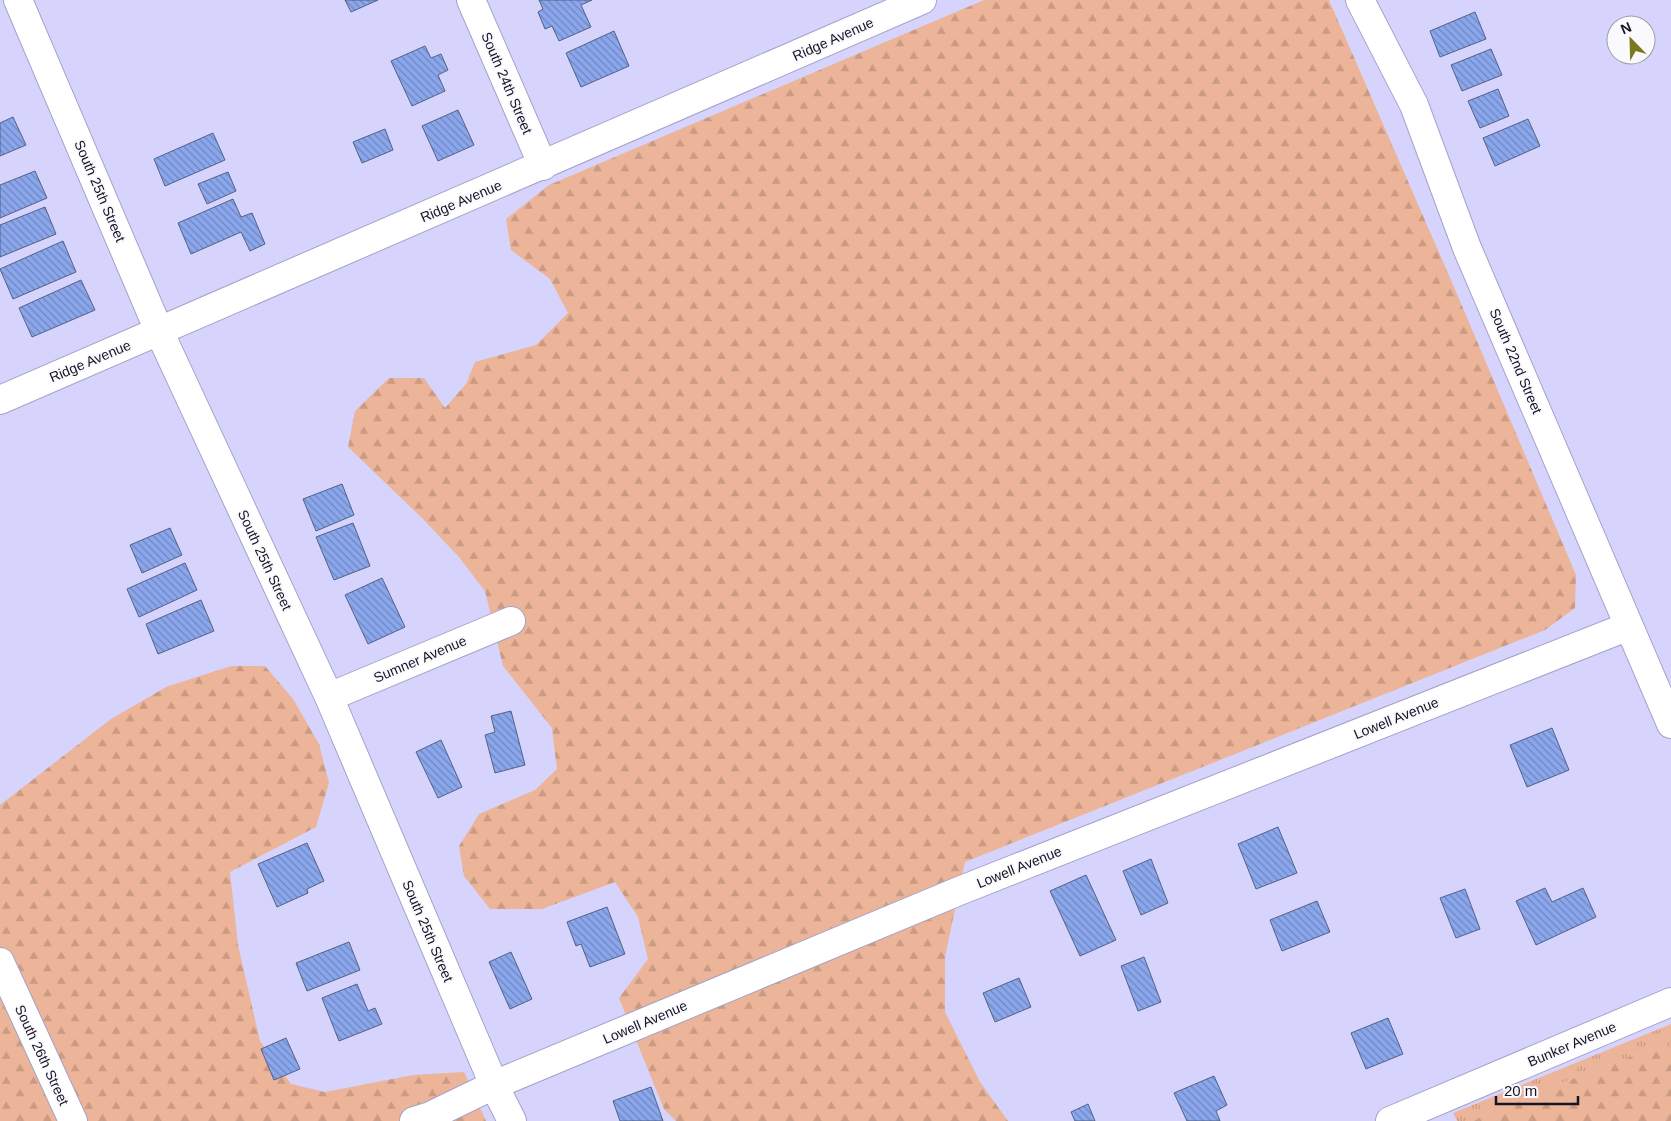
<svg xmlns="http://www.w3.org/2000/svg" width="1671" height="1121" font-family="Helvetica,sans-serif">
	<defs>
		<pattern id="grass-tufts" width="24" height="20" patternUnits="userSpaceOnUse" patternTransform="scale(1.25)"><rect width="24" height="20" fill="#ecb498"/><path d="M3 7l-1-3M5 7V3M7 7l1-3M15 17l-1-3M17 17v-4M19 17l1-3" fill="none" stroke="#ca9a83"/></pattern>
		<pattern id="forest-firs" width="22" height="20" patternUnits="userSpaceOnUse" patternTransform="scale(1.25)"><rect width="22" height="20" fill="#ecb498"/><path d="M5 1l3.5 6h-7zM16 11l3.5 6h-7z" fill="#ca9a83"/></pattern>
		<pattern id="building-back-hatch" width="6" height="6" patternUnits="userSpaceOnUse" patternTransform="scale(1.25)"><rect width="6" height="6" fill="#8aa6ec"/><path d="M-1 5l2 2M0 0l6 6M5-1l2 2" fill="none" stroke="#7086bf"/></pattern>
	</defs>
	<rect width="100%" height="100%" fill="#d6d4fd"/>
	<path fill="url(#grass-tufts)" d="M1671,1024V1051L1640,1053L1491,1110L1474,1121H1457L1453,1113Z"/>
	<path fill="url(#forest-firs)" d="M984,0H1329L1454,287L1576,575L1575,608L1545,630L965,862L945,957V1012L980,1082L1008,1121H676L664,1109L619,998L648,959L638,917L615,882L542,909H490L464,876L459,846L479,814L535,790L557,769L552,728L503,666L485,591L459,557L421,517L348,447L355,411L389,378H424L445,408L466,384L475,362L536,345L568,313L550,279L511,250L506,219L549,185Z
		M231,666H265L293,699L319,744L329,783L316,827L230,872L238,945L260,1041L291,1084L325,1092L413,1075L464,1072L486,1121H0V805L111,719L166,687Z
		M1671,1051V1121H1474L1491,1110L1640,1053Z"/>
	<path fill="url(#building-back-hatch)" stroke="#536182" d="M345,0H378L351,12Z
		M539,0H592L581,5L591,27L559,41L552,26L545,29L538,12L543,9Z
		M1475,12L1486,39L1440,57L1430,31Z
		M614,31L629,66L581,87L566,53Z
		M425,46L431,58L441,54L448,70L438,75L445,91L412,106L391,61Z
		M1491,49L1502,75L1462,91L1451,65Z
		M1498,89L1509,116L1480,128L1468,101Z
		M458,110L474,145L438,161L422,126Z
		M13,117L26,145L0,156V123Z
		M1528,119L1540,146L1495,166L1483,138Z
		M385,129L393,150L362,163L353,142Z
		M213,133L225,160L165,186L154,159Z
		M35,171L47,198L0,218V185Z
		M228,172L236,191L207,204L198,184Z
		M233,199L241,217L252,213L265,244L250,251L241,232L191,254L178,223Z
		M45,207L56,234L0,257V225Z
		M63,241L76,272L13,299L0,269Z
		M81,280L95,310L32,337L19,308Z
		M342,484L354,515L316,531L303,499Z
		M353,523L370,566L334,580L316,537Z
		M170,528L182,555L142,573L130,545Z
		M185,563L197,590L139,617L127,589Z
		M382,578L405,627L368,644L345,595Z
		M201,600L214,631L158,654L146,624Z
		M511,711L525,765L495,773L485,735L495,732L491,716Z
		M1552,728L1569,770L1527,787L1510,745Z
		M441,740L462,787L438,798L416,752Z
		M1278,827L1297,873L1256,889L1238,844Z
		M307,843L324,881L307,889L308,893L277,907L258,864Z
		M1151,859L1168,903L1141,915L1123,871Z
		M1086,875L1116,940L1080,956L1050,891Z
		M1545,888L1552,902L1583,888L1596,917L1536,945L1516,901Z
		M1465,889L1480,929L1456,938L1440,898Z
		M1317,901L1330,932L1282,951L1270,920Z
		M607,907L625,954L590,967L581,944L576,946L567,922Z
		M349,942L360,970L307,991L296,963Z
		M511,952L532,999L510,1009L489,962Z
		M1144,957L1161,1002L1138,1011L1121,966Z
		M1019,978L1031,1007L995,1022L983,993Z
		M357,984L368,1011L375,1008L382,1024L339,1041L322,998Z
		M1388,1018L1403,1054L1366,1069L1351,1033Z
		M286,1038L300,1069L274,1080L261,1049Z
		M1214,1076L1227,1105L1216,1111L1220,1121H1187L1174,1093Z
		M651,1087L663,1121H620L613,1101Z
		M1088,1104L1095,1121H1075L1071,1112Z"/>
	<g fill="none" stroke-linecap="round" stroke-linejoin="round">
		<defs>
			<path id="minor" d="M18,0L159,331L329,697L494,1085L512,1121
				M471,0L543,166
				M1360,0L1414,105L1467,248L1671,724
				M0,400L922,0
				M329,697L511,621
				M0,962L73,1121
				M414,1121L430,1116L494,1085L959,891L1629,626
				M1390,1121L1671,1002"/>
		</defs>
		<use href="#minor" stroke="#a4a2c9" stroke-width="30"/>
		<use href="#minor" stroke="#fff" stroke-width="28"/>
	</g>
	<g text-anchor="middle" dominant-baseline="central" stroke-width="4" stroke-linejoin="round" paint-order="stroke">
		<g font-size="14" fill="#161523" stroke="#faf9fe">
			<text transform="translate(833 39) rotate(-24)">Ridge Avenue</text>
			<text transform="translate(507 83) rotate(67)">South 24th Street</text>
			<text transform="translate(100 191) rotate(67)">South 25th Street</text>
			<text transform="translate(461 201) rotate(-23)">Ridge Avenue</text>
			<text transform="translate(90 361) rotate(-23)">Ridge Avenue</text>
			<text transform="translate(1516 361) rotate(67)">South 22nd Street</text>
			<text transform="translate(265 560) rotate(65)">South 25th Street</text>
			<text transform="translate(420 659) rotate(-23)">Sumner Avenue</text>
			<text transform="translate(1396 718) rotate(-22)">Lowell Avenue</text>
			<text transform="translate(1019 867) rotate(-22)">Lowell Avenue</text>
			<text transform="translate(428 931) rotate(67)">South 25th Street</text>
			<text transform="translate(645 1022) rotate(-23)">Lowell Avenue</text>
			<text transform="translate(1572 1044) rotate(-23)">Bunker Avenue</text>
			<text transform="translate(42 1055) rotate(65)">South 26th Street</text>
		</g>
	</g>
	<g transform="translate(1631 40) rotate(337)"><circle r="24" fill="#faf9fe" stroke="#9f9ea6"/>
	<path d="M0-4L9 19L0 12L-9 19Z" fill="#7a771c"/>
	<text y="-8" font-size="14" font-weight="bold" text-anchor="middle" fill="#161523">N</text>
	</g>
	<path d="M1496 1096v8h82v-8" fill="none" stroke="#161523" stroke-width="2.5"/>
	<text x="1504" y="1096" font-size="15" fill="#161523" stroke="#faf9fe" stroke-width="4" paint-order="stroke">20 m</text>
</svg>
